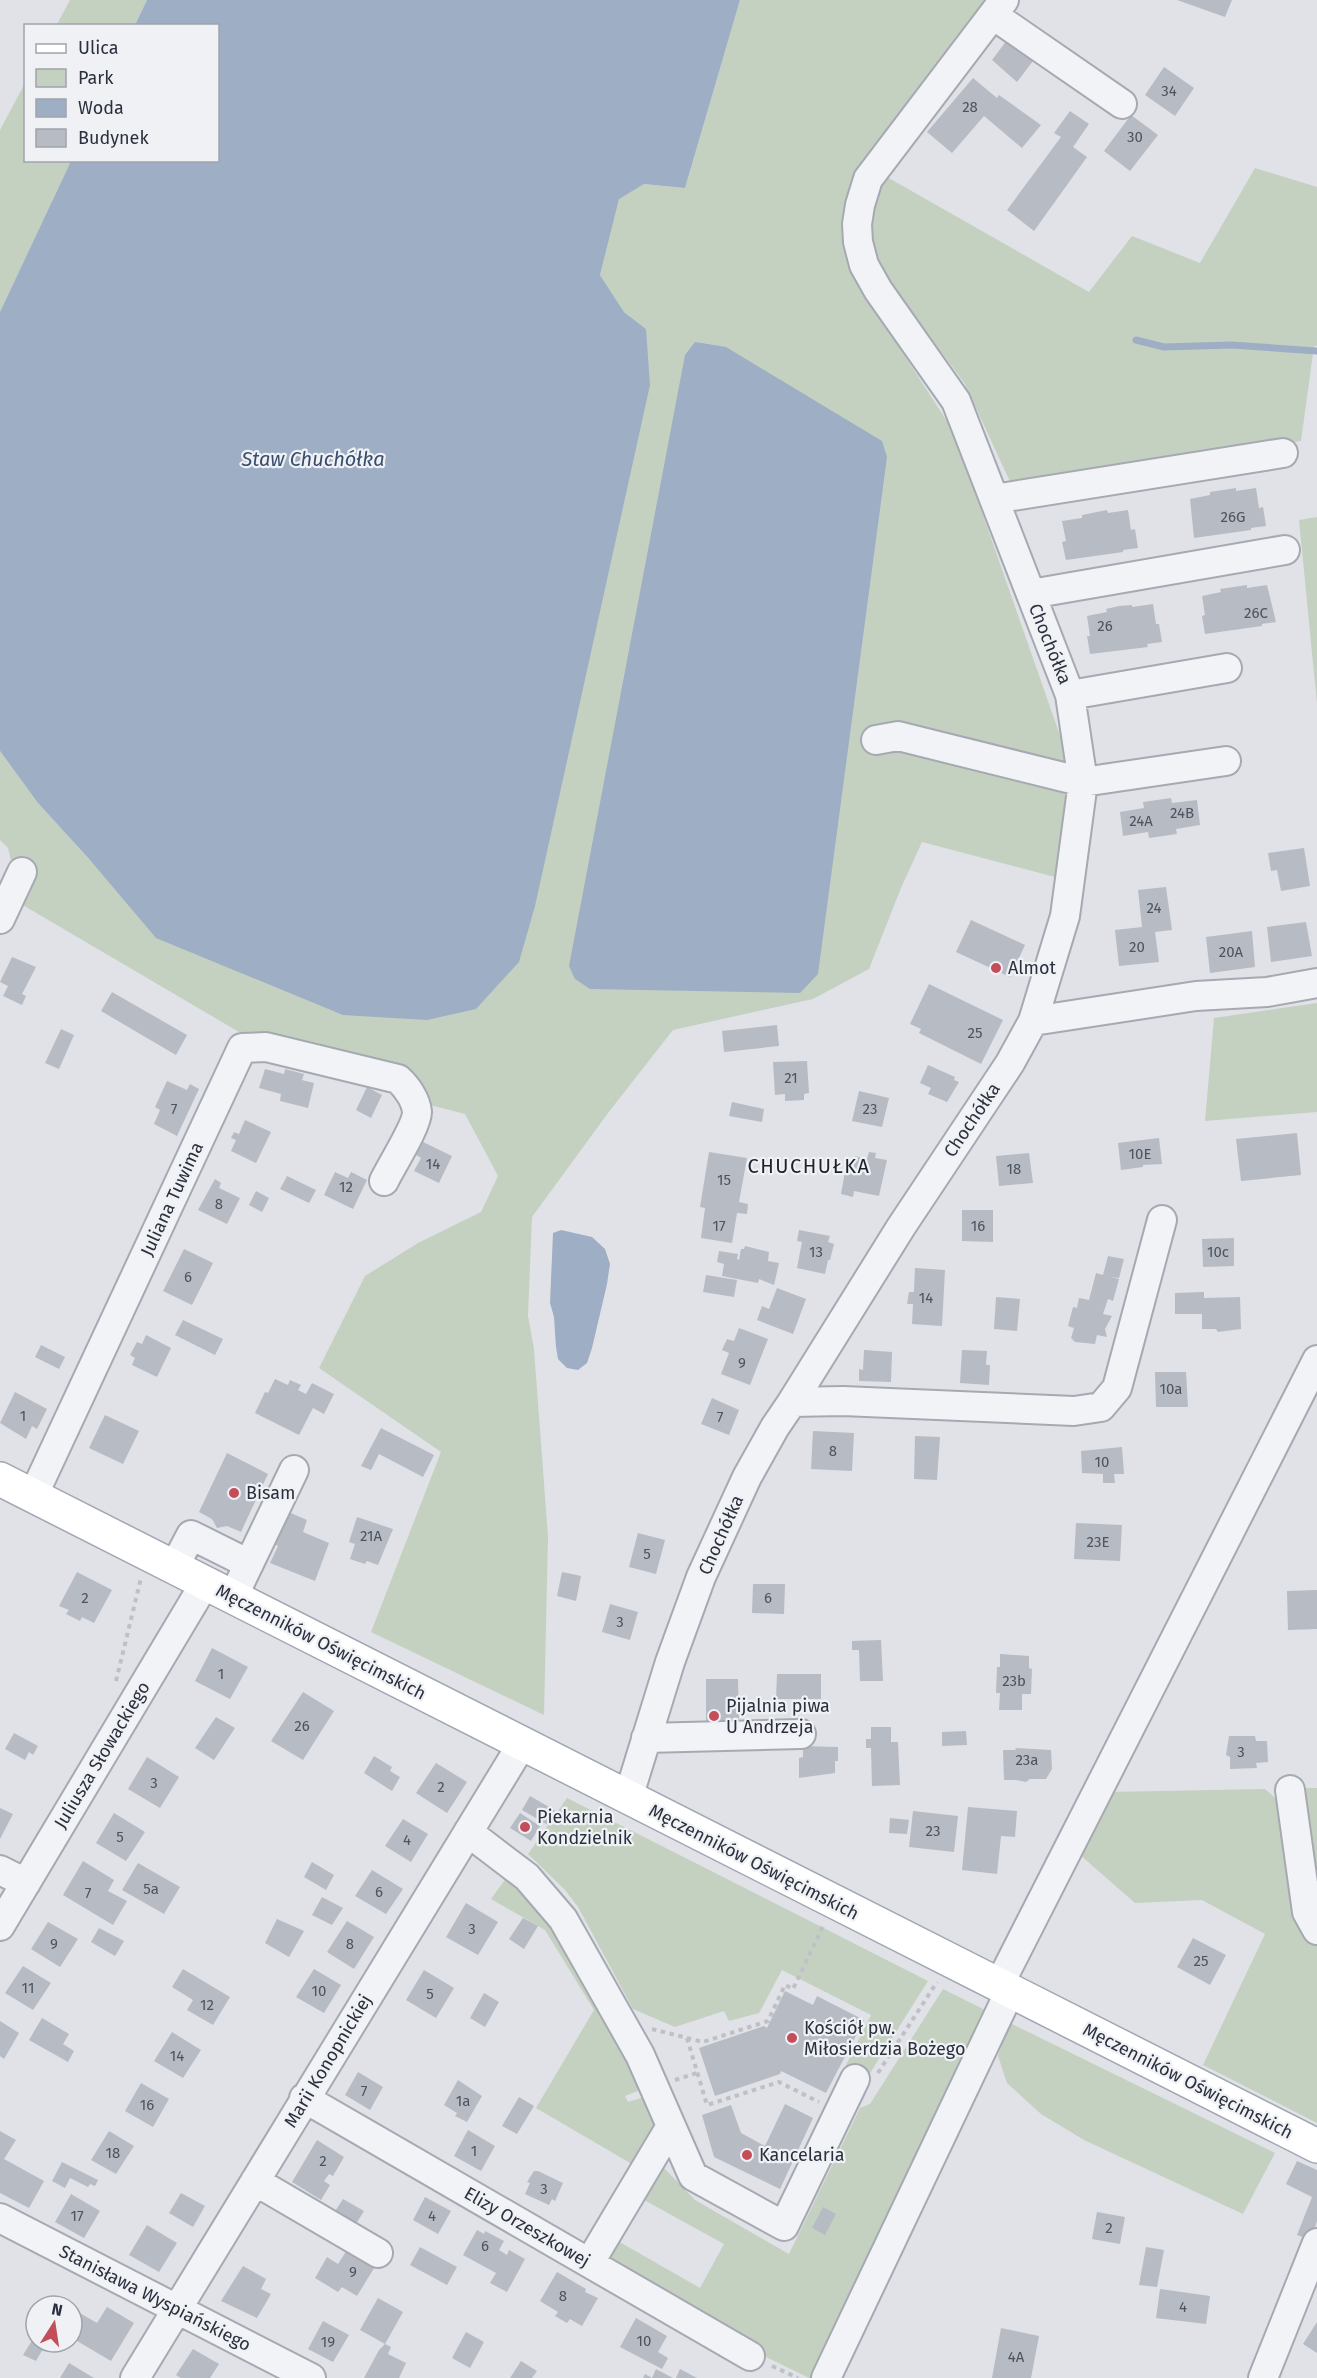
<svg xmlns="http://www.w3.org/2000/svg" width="1317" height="2378" font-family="'Fira Sans',sans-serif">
	<rect width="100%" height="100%" fill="#e0e2e7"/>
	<path fill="#c4d1c1" d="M70,0H147L135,25L56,26Z
		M740,0H987L861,169L846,198L842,231L855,279L954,432L1071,767L1055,877L922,842L901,888L869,969L813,999L673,1030L608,1113L532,1217L528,1316L534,1349L548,1537L544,1715L371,1632L441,1452L319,1368L365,1276L418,1243L481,1212L498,1176L465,1114L430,1105L418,1078L386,1064L239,1032L21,904L8,848L0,840V751L38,803L90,860L646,329L624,312L600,275L619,198L644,184L685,188Z
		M25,83L26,160L71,161L0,312V130Z
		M1255,168L1317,187V346H1314L1301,441L1012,486L965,384L878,266L872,232L874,200L887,177L1089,292L1132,236L1200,263Z
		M1317,517V704L1299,520Z
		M1317,1003V1112L1205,1121L1214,1018Z
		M1302,1788H1317V1869Z
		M1265,1789L1289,1810L1317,1941V2123L1203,2065L1265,1934L1202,1900L1135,1903L1079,1854L1108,1792Z
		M567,1798L928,1981L867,2078L845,2067L871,2015L782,1970L759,2013L729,2021L724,2011L675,2027L633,2009L578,1907L565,1890L528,1854Z
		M509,1874L532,1894L645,2088L625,2096L628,2102L648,2096L663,2124L637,2167L536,2108L594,2010L545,1930L491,1899Z
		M943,1989L991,2013L823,2378H809L768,2358L597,2260L611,2237L700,2288L724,2244L644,2200L663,2167L695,2200L789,2254L860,2108L870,2104Z
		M1008,2022L1275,2153L1243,2214L1084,2140L1041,2114L1007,2083L998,2056Z"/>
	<path fill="#9daec5" d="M147,0H740L685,188L644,184L619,199L600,275L624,312L646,329L650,385L535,906L519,962L476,1009L427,1020L343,1015L156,938L90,860L38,803L0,751V312L71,161L218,160V26L135,25Z
		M695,342L726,347L882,441L887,457L818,974L800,993L590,989L575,979L569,966L685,355Z
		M561,1230L592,1237L605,1249L610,1264L607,1284L592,1348L587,1363L578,1370L567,1368L558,1359L556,1347L554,1317L550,1303L553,1233Z"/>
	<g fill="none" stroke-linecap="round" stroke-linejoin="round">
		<path stroke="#9daec5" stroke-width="7" d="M1136,340L1164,347L1232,345L1317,351"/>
	</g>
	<path fill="#b7bbc4" d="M1177,0H1232L1225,17Z
		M1007,40L1036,57L1017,82L992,60Z
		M1164,67L1194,88L1175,116L1145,95Z
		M973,78L997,98L999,95L1041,125L1022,148L984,116L952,153L927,132Z
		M1070,111L1089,124L1073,147L1087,157L1034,231L1007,210L1061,137L1054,133Z
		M1131,115L1158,135L1130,171L1104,151Z
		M1236,488V491L1256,488L1259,508L1263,507L1266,526L1251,528V530L1194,538L1190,499L1210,495V492Z
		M1107,510L1108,513L1128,510L1131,530L1135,529L1138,548L1123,550V552L1066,560L1062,542L1066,541L1062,521L1082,518V515Z
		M1247,585V588L1267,585L1276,622L1262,624V626L1205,634L1202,616L1205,615L1202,596L1221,592L1220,589Z
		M1153,604L1156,624H1159L1162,642L1147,644L1148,647L1090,654L1087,636H1090L1087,616L1107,612L1106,609L1119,606L1132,605V607Z
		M1171,798L1172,803L1197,800L1200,825L1176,829L1177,834L1149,838L1148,832L1123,836L1120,812L1144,808L1143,802Z
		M1304,848L1310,886L1281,891L1277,870L1271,871L1268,853Z
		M1166,887L1172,930L1155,932L1159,962L1119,966L1115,930L1142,927L1138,890Z
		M971,920L1025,945L1010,977L956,952Z
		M1306,922L1312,956L1271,962L1267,927Z
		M1252,931L1255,967L1210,973L1206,937Z
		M12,957L36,967L22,994L26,996L22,1005L3,996L8,986L0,982Z
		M929,984L1003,1020L981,1064L919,1033L921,1029L910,1024Z
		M112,992L187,1035L176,1055L101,1011Z
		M777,1025L779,1046L724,1052L722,1031Z
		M61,1029L74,1035L59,1069L45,1063Z
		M807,1061L809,1093L804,1094V1100L785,1101V1094L775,1095L773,1062Z
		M928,1065L955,1077L954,1080L959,1082L947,1102L928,1094L931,1088L920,1083Z
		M265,1069L284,1074L285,1069L304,1074L302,1080L314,1083L308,1108L280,1101L281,1094L259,1088Z
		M167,1081L187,1090L190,1084L199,1089L177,1136L154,1124L160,1110L155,1107Z
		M367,1087L382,1095L371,1118L356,1110Z
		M859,1091L889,1098L882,1127L852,1121Z
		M732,1102L764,1109L762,1122L729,1116Z
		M245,1120L271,1132L256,1163L231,1151L236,1140L231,1138L234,1132L239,1134Z
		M1297,1133L1301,1175L1241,1181L1236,1139Z
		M1159,1138L1162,1164L1143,1165V1167L1121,1170L1118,1143Z
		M423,1142L452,1156L439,1183L414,1171L421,1158L416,1155Z
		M709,1152L747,1158L739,1202L748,1204L747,1214L737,1213L732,1243L701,1238L705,1208L700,1207Z
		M869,1152L876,1153L875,1158L887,1160L879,1196L854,1191L853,1197L841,1194L845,1172L852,1174L855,1156L867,1159Z
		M1029,1153L1033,1183L999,1186L996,1156Z
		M335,1172L348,1178L351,1172L367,1180L353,1209L324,1195Z
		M287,1176L316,1190L309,1203L280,1189Z
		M215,1179L221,1183L219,1188L240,1198L227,1224L198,1210Z
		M256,1191L269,1198L262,1212L249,1205Z
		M962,1210H993V1242L962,1241Z
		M799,1230L830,1236L828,1242L834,1244L830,1260H828L825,1274L797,1268L802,1242L797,1241Z
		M1234,1238V1266L1203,1267L1202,1239Z
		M745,1246L769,1252L768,1261L779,1263L774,1285L759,1279L758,1283L722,1276L724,1264L717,1262L719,1251L738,1254L737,1259L739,1260L741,1249H744Z
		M184,1249L213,1263L192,1305L163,1291Z
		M1108,1256L1124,1259L1119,1278L1109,1277L1119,1279L1113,1301L1108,1299L1103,1314L1112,1316L1105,1329L1107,1337L1097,1335L1095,1344L1075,1342L1071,1338L1074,1328L1068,1326L1073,1307L1077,1308L1079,1298L1089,1300L1096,1273L1103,1275Z
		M915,1268L945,1270L942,1326L912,1324L913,1304H907L909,1292H914Z
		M706,1275L737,1280L734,1297L703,1292Z
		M777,1288L806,1299L793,1334L757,1320L762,1306L769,1309Z
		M1204,1292V1298L1240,1297L1241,1329L1218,1332L1216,1329H1202V1314H1175V1293Z
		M996,1297L1020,1299L1017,1331L994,1329Z
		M183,1320L223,1339L215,1355L175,1335Z
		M739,1328L768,1339L750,1385L721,1374L729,1353L722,1350L727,1339L734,1341Z
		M146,1335L171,1348L157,1377L132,1365L135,1358L130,1355L137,1342L142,1344Z
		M41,1345L65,1357L59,1369L35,1357Z
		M864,1350L892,1352L891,1382L859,1381V1369L863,1370Z
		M962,1350L987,1351L986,1365H990L989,1385L960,1383Z
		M1155,1372H1186L1188,1407H1156Z
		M275,1379L288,1385L290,1380L301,1385L298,1390L306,1394L312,1383L334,1394L324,1414L313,1408L299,1435L255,1413L265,1392L268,1393Z
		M15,1392L47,1409L37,1429L32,1426L26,1439L0,1423Z
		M712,1398L739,1410L729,1435L701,1424Z
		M105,1415L139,1431L123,1464L89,1448Z
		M381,1428L434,1455L423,1477L379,1454L371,1470L361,1466Z
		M813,1431L854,1433L852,1471L811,1469Z
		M915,1436L940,1437L937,1480L914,1479Z
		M1122,1447L1124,1474H1114L1115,1483H1103V1474L1082,1473L1081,1451Z
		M227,1453L268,1474L241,1532L227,1526L217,1528L212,1519L199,1512Z
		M286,1511L307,1520L303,1532L329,1543L315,1581L270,1563L278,1546L271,1542Z
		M357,1517L393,1529L378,1565L367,1561L365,1564L350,1559L355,1544L349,1542Z
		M1076,1523L1122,1525L1120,1561L1074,1559Z
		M638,1533L665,1540L656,1574L629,1567Z
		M77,1572L112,1590L94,1623L82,1617L80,1621L66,1614L69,1610L59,1606Z
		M562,1572L581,1576L576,1601L557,1596Z
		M753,1584H785L784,1614L752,1613Z
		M1317,1590V1629L1288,1630L1287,1591Z
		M610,1604L638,1612L630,1640L602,1632Z
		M881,1640L883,1681H860L859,1650H852V1641Z
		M212,1648L248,1667L230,1699L195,1681Z
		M1000,1654L1029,1656V1668L1032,1669L1031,1694H1022V1710H999L1000,1693H996L997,1667H1000Z
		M777,1674H821V1699H776Z
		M706,1679H738L739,1720L706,1721Z
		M303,1692L334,1711L303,1760L271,1741Z
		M216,1717L235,1728L214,1760L195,1748Z
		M871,1727H891V1742H898L900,1785L872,1786L871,1748H866V1739H871Z
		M966,1731L967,1745L942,1746V1732Z
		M14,1733L38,1746L33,1755L29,1752L25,1760L5,1749Z
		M1229,1736H1255L1256,1741H1267L1268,1762L1256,1763L1257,1768L1230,1769V1757L1226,1755Z
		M803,1746L838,1747V1761H835V1773L799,1778V1758L803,1757Z
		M1015,1748L1051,1750L1052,1769L1046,1779H1030L1026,1782L1016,1780H1004L1003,1750H1016Z
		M374,1756L392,1767L390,1771L400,1777L392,1791L364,1773Z
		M147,1757L179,1777L160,1808L128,1789Z
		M436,1763L467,1782L447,1813L416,1793Z
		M530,1796L556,1811L548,1825L522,1810Z
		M968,1807L1017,1811L1015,1837L1001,1836L997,1874L962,1870Z
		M0,1808L13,1814L0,1839Z
		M913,1811L958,1816L954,1852L909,1847Z
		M114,1813L145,1832L126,1861L96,1843Z
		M520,1813L540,1826L531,1841L510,1828Z
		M890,1818L909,1820L907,1834L889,1833Z
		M403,1819L428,1834L411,1862L385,1846Z
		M83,1861L114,1880L108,1891L127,1901L113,1925L63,1895Z
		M312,1862L334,1875L326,1890L304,1877Z
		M138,1863L180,1887L164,1914L122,1890Z
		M372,1870L403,1889L386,1914L355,1896Z
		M322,1897L343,1908L332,1925L312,1915Z
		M466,1903L498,1922L478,1955L446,1937Z
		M523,1918L538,1926L524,1949L509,1939Z
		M277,1919L304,1931L289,1957L265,1943Z
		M347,1921L374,1937L354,1969L327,1952Z
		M48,1922L78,1939L60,1967L31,1949Z
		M99,1928L124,1941L115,1956L91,1942Z
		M1193,1938L1226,1955L1210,1985L1177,1967Z
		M23,1966L51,1983L33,2010L5,1993Z
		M183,1969L230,1997L213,2025L187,2010L193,2000L172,1987Z
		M314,1969L341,1985L324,2013L296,1997Z
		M424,1970L454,1988L436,2018L406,2000Z
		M785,1991L813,2005L817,1996L864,2020L826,2093L781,2071L780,2074L715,2096L699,2048L764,2026L767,2028Z
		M484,1993L499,2002L485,2027L470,2018Z
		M42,2018L69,2034L63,2044L74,2051L68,2062L29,2040Z
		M0,2021L19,2033L4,2059L0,2056Z
		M172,2032L201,2050L183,2078L154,2061Z
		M358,2072L383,2087L370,2110L345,2095Z
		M458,2080L482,2096L467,2122L455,2116L457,2113L444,2105Z
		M141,2083L169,2099L153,2127L125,2111Z
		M519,2097L534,2106L517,2134L502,2126Z
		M785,2104L813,2118L780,2189L714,2157L702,2115L731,2105L741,2133L765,2146Z
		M468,2130L495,2146L481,2171L454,2156Z
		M0,2131L16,2140L4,2159L44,2181L29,2208L0,2193Z
		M109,2131L134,2146L116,2174L91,2160Z
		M317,2140L344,2157L333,2176L329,2174L324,2181L330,2185L321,2200L292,2182Z
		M1297,2161L1317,2170V2221L1311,2240L1297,2235L1312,2197L1286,2184Z
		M62,2162L98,2180L95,2186L90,2184L88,2187L70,2178L65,2188L52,2181Z
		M534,2171H538L563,2183L555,2201L552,2199L549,2205L525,2194L530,2183L527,2182Z
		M181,2193L205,2206L193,2227L169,2213Z
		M71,2194L100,2211L84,2238L55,2222Z
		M425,2197L451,2211L438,2234L413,2220Z
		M343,2199L364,2211L351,2232L330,2219Z
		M823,2207L836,2214L825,2235L812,2228Z
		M1097,2212L1125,2217L1120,2244L1092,2239Z
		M147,2225L177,2243L159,2272L129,2255Z
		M477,2230L484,2234L485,2231L504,2241L499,2250L507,2255L509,2250L525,2259L507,2292L490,2283L496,2273L463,2255Z
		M420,2247L457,2267L447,2285L410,2265Z
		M1146,2247L1164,2250L1157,2287L1139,2285Z
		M347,2250L379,2260L357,2296L342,2287L338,2292L315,2278L327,2257L338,2264Z
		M243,2266L266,2279L261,2289L271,2294L257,2318L221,2301Z
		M557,2272L586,2289L585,2292L598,2298L582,2326L570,2319L567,2323L555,2316L558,2312L540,2301Z
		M1160,2289L1210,2296L1206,2324L1156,2318Z
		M378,2298L403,2312L385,2344L360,2330Z
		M107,2307L134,2323L111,2361L72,2338V2323L78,2312L97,2323Z
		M636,2318L667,2336L658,2352L668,2358L662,2369L620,2347Z
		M323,2321L349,2335L333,2362L308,2349Z
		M1317,2322V2353L1303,2344Z
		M1001,2328L1039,2336L1031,2378H992Z
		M466,2332L484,2342L470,2368L452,2358Z
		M36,2334V2342L60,2343L54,2353L44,2347L36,2361L23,2355Z
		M385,2344L391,2347L388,2354L406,2363L399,2378H364L379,2350Z
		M193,2349L219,2364L210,2378H181L176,2375Z
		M521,2361L537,2371L532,2378H510Z
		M69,2363L94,2378H60Z
		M656,2369L673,2378H643L645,2374L652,2378Z
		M680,2369L697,2378H676Z"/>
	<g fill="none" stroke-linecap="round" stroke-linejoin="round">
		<defs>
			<path id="minor" d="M993,15L1122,104
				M994,499L1283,453
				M1031,594L1285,550
				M1070,695L1227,668
				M876,740L898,736L1083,782L1226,761
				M0,919L22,872
				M1033,1021L1196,996L1267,992L1317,983
				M792,1402L843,1401L1074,1411L1101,1407L1117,1388L1162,1220
				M33,1496L242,1048L266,1047L398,1079C407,1087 416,1100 417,1112C417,1126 391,1166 384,1181
				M174,1567L191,1535L249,1564
				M233,1597L294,1470
				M646,1738L801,1734
				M1290,1790L1307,1912L1317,1930
				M628,1798L670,1662L701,1577L747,1477L775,1427L792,1402L901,1227L1010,1063L1033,1021L1065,916L1083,782L1070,695L956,401L878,290L864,265L858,242L857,224L860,205L868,179L1004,0
				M468,1832L527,1877L563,1919L640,2055L693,2176L784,2226L855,2079
				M0,1870L26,1883
				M0,1926L205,1583
				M999,1985L1317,1360
				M304,2098L750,2356
				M255,2181L378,2253
				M0,2218L311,2378
				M590,2262L671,2126
				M135,2378L522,1744
				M826,2378L1010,1991
				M1263,2378L1317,2243"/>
			<path id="major" d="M0,1479L1317,2146"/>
		</defs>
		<use href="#minor" stroke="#a6a9b1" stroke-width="32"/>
		<use href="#major" stroke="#a0a6b2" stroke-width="36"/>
		<path stroke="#bec0c6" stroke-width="4" stroke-dasharray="4.5 4.5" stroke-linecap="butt" d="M116,1681L141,1578
			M652,2029L703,2042L768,2021L785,1985L793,1989L824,1924
			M687,2038L707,2105L779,2082L819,2102
			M878,2073L937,1982
			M675,2080L697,2073
			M772,2366L798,2378"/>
		<use href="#minor" stroke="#f2f3f6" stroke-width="28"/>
		<use href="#major" stroke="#fff" stroke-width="33"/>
	</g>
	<g fill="#c34e5a" stroke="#eff1f5" stroke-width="2">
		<circle cx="996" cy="968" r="6"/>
		<circle cx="234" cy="1493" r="6"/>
		<circle cx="714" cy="1716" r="6"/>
		<circle cx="525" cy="1827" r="6"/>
		<circle cx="792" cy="2038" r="6"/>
		<circle cx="747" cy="2155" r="6"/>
	</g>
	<g text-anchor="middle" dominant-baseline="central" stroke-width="4.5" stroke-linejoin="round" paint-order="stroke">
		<g font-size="15" fill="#4d535f">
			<text x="1169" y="91">34</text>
			<text x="970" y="107">28</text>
			<text x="1135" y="137">30</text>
			<text x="1233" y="517">26G</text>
			<text x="1256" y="613">26C</text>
			<text x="1105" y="626">26</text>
			<text x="1182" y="813">24B</text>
			<text x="1141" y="821">24A</text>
			<text x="1154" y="908">24</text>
			<text x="1137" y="947">20</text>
			<text x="1231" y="952">20A</text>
			<text x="975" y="1033">25</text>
			<text x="791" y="1078">21</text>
			<text x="174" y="1109">7</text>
			<text x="870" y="1109">23</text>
			<text x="1140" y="1154">10E</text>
			<text x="433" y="1164">14</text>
			<text x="1014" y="1169">18</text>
			<text x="724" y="1180">15</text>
			<text x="346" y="1187">12</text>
			<text x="219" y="1204">8</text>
			<text x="719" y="1226">17</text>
			<text x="978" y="1226">16</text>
			<text x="816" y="1252">13</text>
			<text x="1218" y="1252">10c</text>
			<text x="188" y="1277">6</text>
			<text x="926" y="1298">14</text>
			<text x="742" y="1363">9</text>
			<text x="1171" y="1389">10a</text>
			<text x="23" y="1416">1</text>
			<text x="720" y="1417">7</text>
			<text x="833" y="1451">8</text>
			<text x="1102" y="1462">10</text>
			<text x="371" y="1536">21A</text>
			<text x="1098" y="1542">23E</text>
			<text x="647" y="1554">5</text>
			<text x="85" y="1598">2</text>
			<text x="768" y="1598">6</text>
			<text x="620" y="1622">3</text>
			<text x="221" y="1674">1</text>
			<text x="1014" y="1681">23b</text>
			<text x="302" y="1726">26</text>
			<text x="1241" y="1752">3</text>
			<text x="1027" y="1760">23a</text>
			<text x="154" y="1783">3</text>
			<text x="441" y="1787">2</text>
			<text x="933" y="1831">23</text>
			<text x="120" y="1837">5</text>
			<text x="407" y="1840">4</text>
			<text x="151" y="1889">5a</text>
			<text x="379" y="1892">6</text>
			<text x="88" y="1893">7</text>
			<text x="472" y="1929">3</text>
			<text x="54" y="1944">9</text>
			<text x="350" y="1944">8</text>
			<text x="1201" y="1961">25</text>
			<text x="28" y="1988">11</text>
			<text x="319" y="1991">10</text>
			<text x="430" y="1994">5</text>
			<text x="207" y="2005">12</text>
			<text x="177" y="2056">14</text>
			<text x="364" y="2091">7</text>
			<text x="463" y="2101">1a</text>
			<text x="147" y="2105">16</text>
			<text x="474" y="2151">1</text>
			<text x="113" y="2153">18</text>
			<text x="323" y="2161">2</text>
			<text x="544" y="2189">3</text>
			<text x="77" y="2216">17</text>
			<text x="432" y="2216">4</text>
			<text x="1109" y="2228">2</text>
			<text x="485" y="2246">6</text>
			<text x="353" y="2272">9</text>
			<text x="563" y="2296">8</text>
			<text x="1183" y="2307">4</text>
			<text x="644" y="2341">10</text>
			<text x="328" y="2342">19</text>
			<text x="1016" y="2357">4A</text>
		</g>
		<g font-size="18" fill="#2a303d" stroke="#eff1f5">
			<text transform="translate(1050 644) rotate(68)">Chochółka</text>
			<text transform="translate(972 1120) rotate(-56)">Chochółka</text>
			<text transform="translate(172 1199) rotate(-65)">Juliana Tuwima</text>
			<text transform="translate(721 1535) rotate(-66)">Chochółka</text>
			<text transform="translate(321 1642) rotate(27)">Męczenników Oświęcimskich</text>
			<text transform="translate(102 1755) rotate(-59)">Juliusza Słowackiego</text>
			<text transform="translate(754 1862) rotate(27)">Męczenników Oświęcimskich</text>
			<text transform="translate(328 2061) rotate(-59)">Marii Konopnickiej</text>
			<text transform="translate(1188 2081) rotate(27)">Męczenników Oświęcimskich</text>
			<text transform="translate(527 2227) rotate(30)">Elizy Orzeszkowej</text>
			<text transform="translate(155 2298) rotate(27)">Stanisława Wyspiańskiego</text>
		</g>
		<g font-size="18" fill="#2a303d" stroke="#eff1f5" text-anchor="start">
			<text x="1008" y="968">Almot</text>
			<text x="246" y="1493">Bisam</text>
			<text x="726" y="1706">Pijalnia piwa<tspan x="726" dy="21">U Andrzeja</tspan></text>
			<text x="537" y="1817">Piekarnia<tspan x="537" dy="21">Kondzielnik</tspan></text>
			<text x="804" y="2028">Kościół pw.<tspan x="804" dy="21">Miłosierdzia Bożego</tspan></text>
			<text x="759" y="2155">Kancelaria</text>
		</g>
		<g font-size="20" font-style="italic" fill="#374d6e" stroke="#eff1f5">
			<text x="313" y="459">Staw Chuchółka</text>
		</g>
		<g font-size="20" letter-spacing="1.5" fill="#1c212e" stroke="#eff1f5">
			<text x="809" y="1166">CHUCHUŁKA</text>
		</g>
	</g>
	<rect x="24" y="24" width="195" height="138" fill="#eff1f5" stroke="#a0a4ab" stroke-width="1.5"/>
	<rect x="36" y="44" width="30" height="9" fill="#ffffff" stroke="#a0a4ab" stroke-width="1.5"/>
	<text x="78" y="54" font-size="18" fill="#2a303d">Ulica</text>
	<rect x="36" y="69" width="30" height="18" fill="#c4d1c1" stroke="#a0a4ab" stroke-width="1.5"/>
	<text x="78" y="84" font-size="18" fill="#2a303d">Park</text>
	<rect x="36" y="99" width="30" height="18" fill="#9daec5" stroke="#a0a4ab" stroke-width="1.5"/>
	<text x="78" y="114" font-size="18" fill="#2a303d">Woda</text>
	<rect x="36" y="129" width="30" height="18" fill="#b7bbc4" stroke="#a0a4ab" stroke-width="1.5"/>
	<text x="78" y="144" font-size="18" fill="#2a303d">Budynek</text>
	<g transform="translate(54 2324) rotate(12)"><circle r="28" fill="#eff1f5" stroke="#a0a4ab" stroke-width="1.5"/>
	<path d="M0-4.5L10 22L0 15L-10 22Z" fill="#c34e5a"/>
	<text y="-9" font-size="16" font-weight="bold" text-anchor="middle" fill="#2a303d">N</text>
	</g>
</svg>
